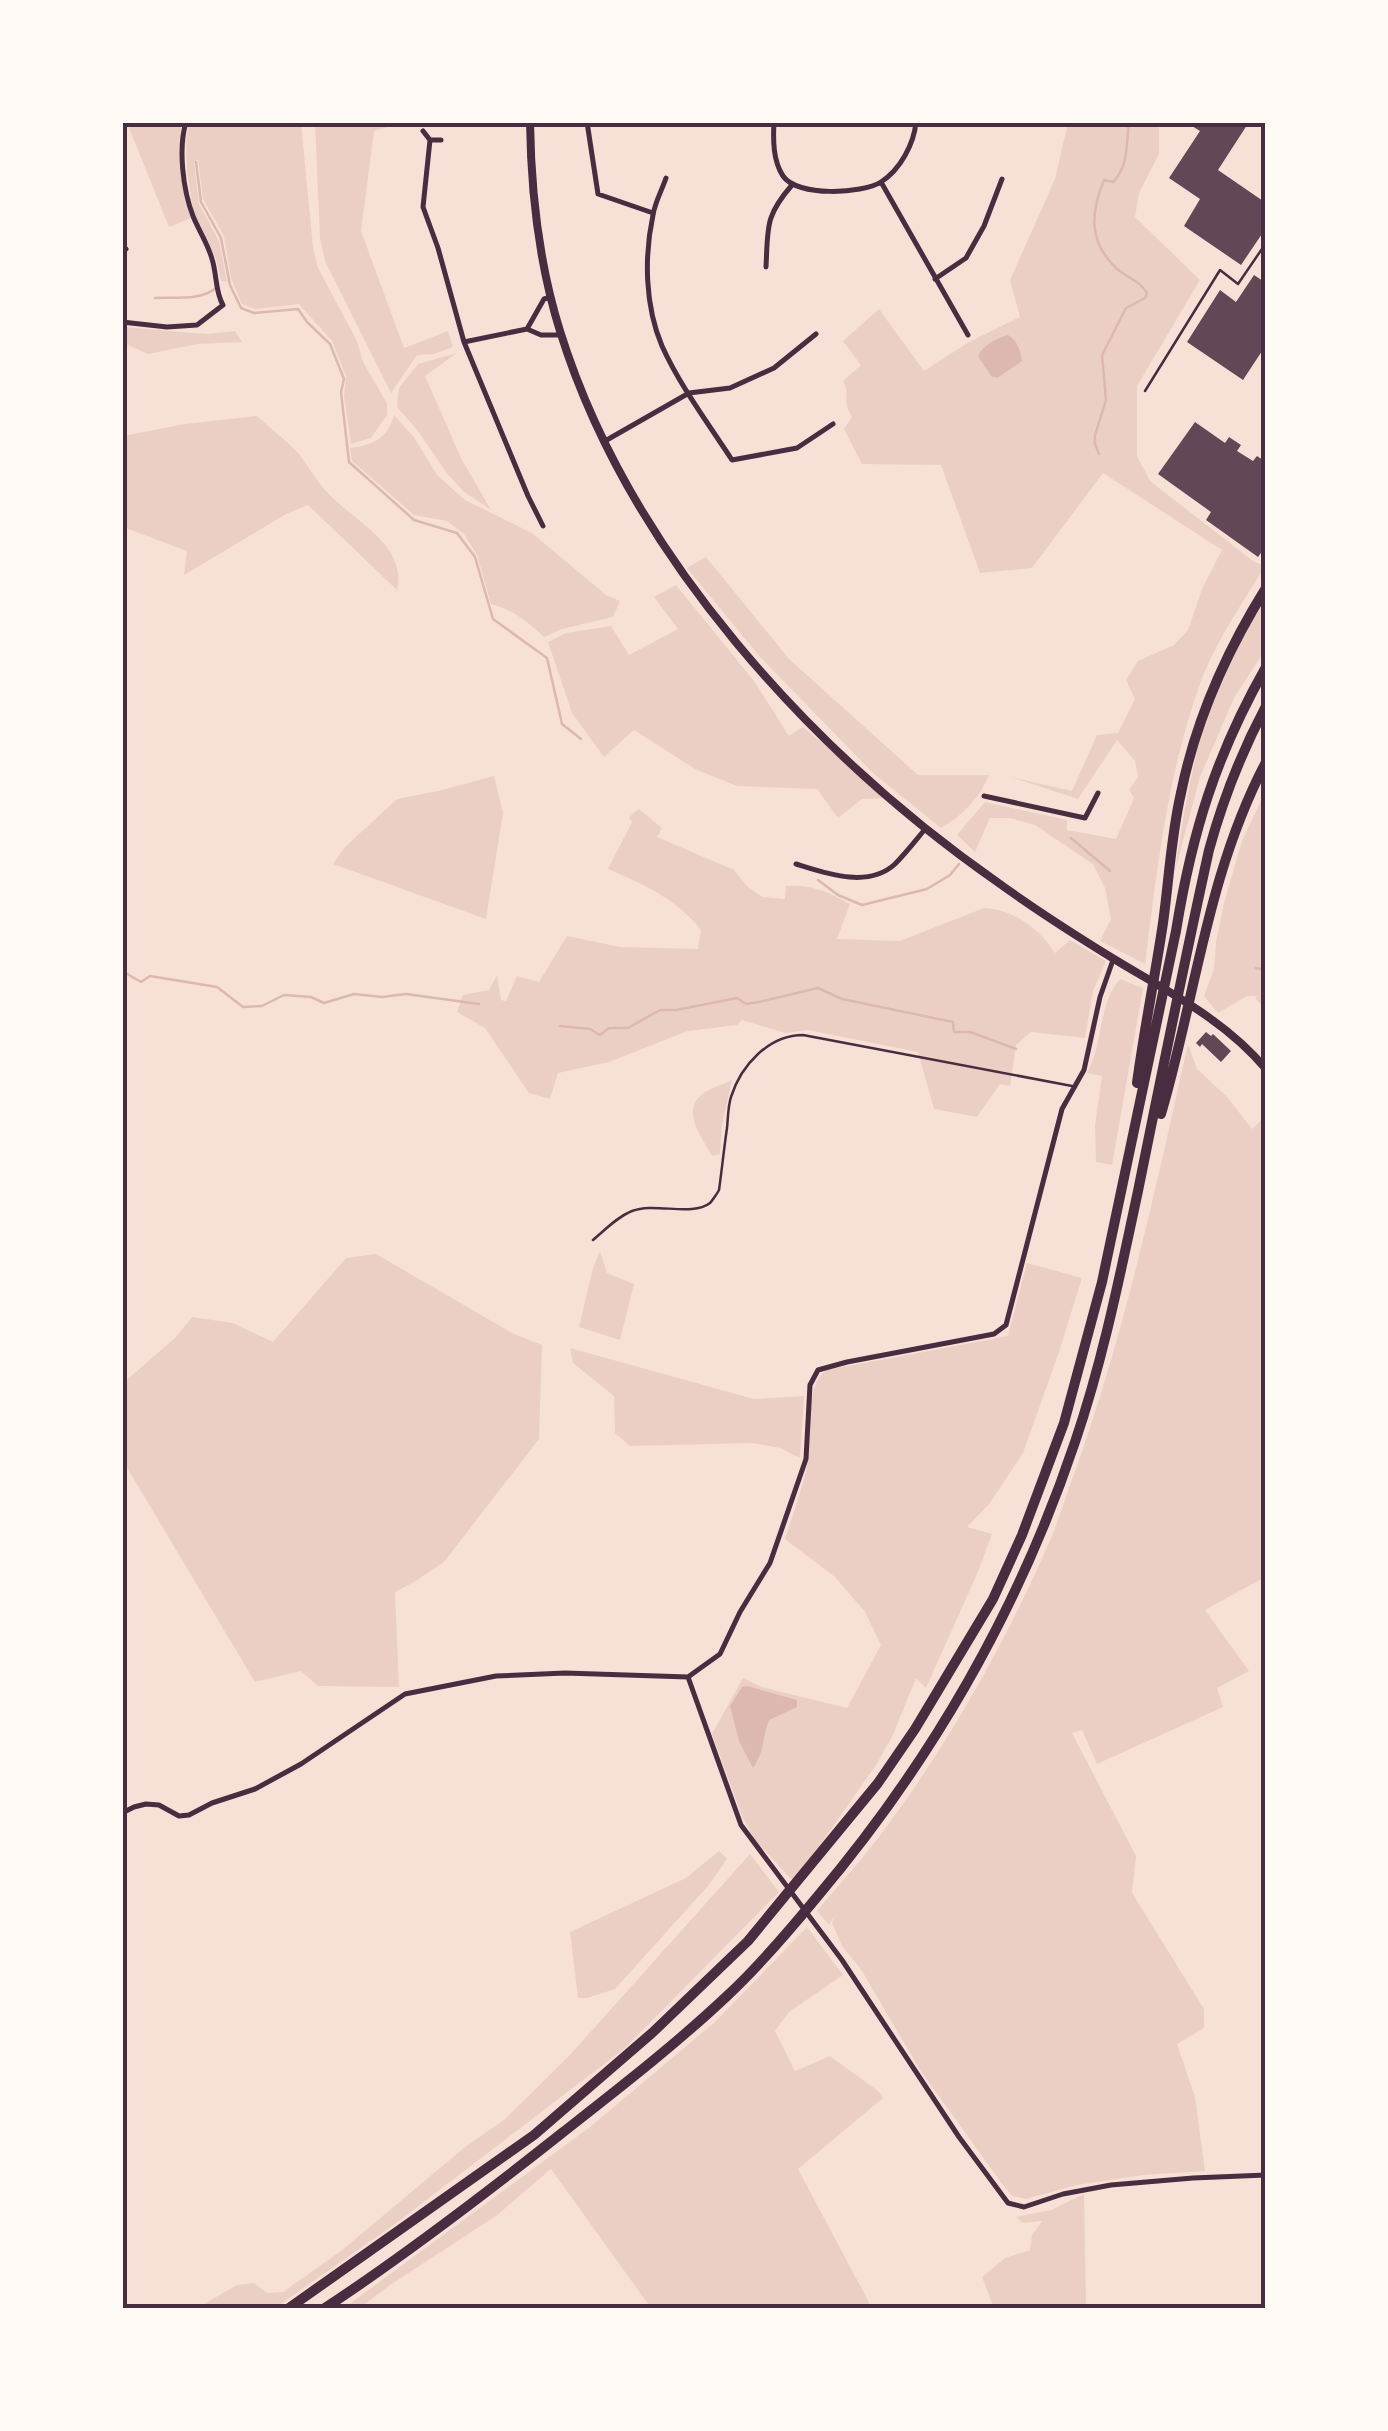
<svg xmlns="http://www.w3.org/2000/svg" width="1388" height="2431" font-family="Helvetica,sans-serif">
	<rect width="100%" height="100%" fill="#f7e1d7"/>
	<path fill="#ebcfc5" d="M189,122L301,123L313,247L318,268L357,341L363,362L387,403V415L371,438L351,444L344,396L346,376L332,341L299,304L255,309L242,304L231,278L224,236L203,199L198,159L194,162L199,204L219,241L227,282L221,281L216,259L193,209L187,172L186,141Z
		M127,123H178L181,127L182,178L191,218L169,227Z
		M315,123H402L374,131L361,231L404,348L448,331L453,347L434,354L417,355L391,393L325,261L320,238Z
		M1068,123H1176L1175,125L1159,127V154L1139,193L1135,217L1200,280L1137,386V456L1150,481L1253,561L1265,566C1242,604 1214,644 1199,687C1167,777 1157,870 1145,964L1100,941L1111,919L1105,888L1093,864L1035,825L1010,818H990L975,852L957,835L985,802L1067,820V830L1116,839L1134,798L1129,790L1138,777L1135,761L1117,740L1078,799L1011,777L1072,791L1097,735L1118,733L1135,699L1126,680L1138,661L1174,645L1188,630L1202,589L1222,550L1103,473L1032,568L980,573L941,465L862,464L844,429L852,417C841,400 851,395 843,381L861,365L843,341L879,309L924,371L969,342L1020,317L1010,280L1055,179Z
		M123,327L207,334L235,331L242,342L197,344L148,354L123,343Z
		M457,353L425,376L461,458L491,510L463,491L446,472L418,431L397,407L399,388L418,364Z
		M394,415L414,437L437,475L465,500L532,533L606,595L620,601L613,617L562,629L544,637C527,621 513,610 491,604L477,555L464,534L447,521L414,515L352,461L350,448C373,445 387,439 394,415Z
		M257,416C271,429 286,440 299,454C309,466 316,481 327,492C352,520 408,545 397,590L308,505L286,514L184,575L187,551L123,527V436L185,424Z
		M706,557L789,659L918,775H989C980,798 962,816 941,828L873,773L760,657L687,568Z
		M676,585L754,681L789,736L803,727L887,798L862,799L838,818L817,789L737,786L695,769L634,730L604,757L572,713L548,642L566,633L611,626L629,655L678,629L654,597Z
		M1265,595V650L1234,698L1200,777L1175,871C1184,810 1194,749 1216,691C1229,658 1249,626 1265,595Z
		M494,776L503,813L486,919L333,864L345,847L397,799L438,791Z
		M1265,792L1266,989L1260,995L1265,992V1008L1255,998L1258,996H1247L1218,1013L1204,996L1214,969L1216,942L1224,903L1242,841Z
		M639,809L662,828L657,837L734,870L749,888L763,897L785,899L786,886C811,884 829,892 850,904L837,939L900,941L984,908C1013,909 1040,929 1055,953L1070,940L1106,961L1093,991L1085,1038L1031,1032L1016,1045L1010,1086L1000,1084L977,1117L934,1109L918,1052L808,1030L785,1033L742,1020L737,1025L688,1031L609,1062L558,1073L550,1099L529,1093L485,1028L457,1012L463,995L489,990L497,975L501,1000L506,1001L517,976L539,982L567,936L620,947L698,949L701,930C677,899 643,884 608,869L632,822L629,817Z
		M1120,979L1143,988L1112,1165L1096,1162L1095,1125L1102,1076L1087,1073C1104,1043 1097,1006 1120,979Z
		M1188,1044L1197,1069L1228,1098L1252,1129L1265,1116V1577L1205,1610L1249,1671L1217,1688L1223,1707L1097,1764L1082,1730L1072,1733L1136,1856L1132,1893L1204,2009V2028L1177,2044L1195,2097L1205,2171L1143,2175L1077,2185L1026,2199L1012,2196L1000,2181L920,2070L862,1971L842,1946L832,1923L836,1914L829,1925L817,1911C840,1884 864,1857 885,1829C946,1747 1003,1647 1044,1554C1057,1527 1065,1497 1076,1469C1125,1331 1156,1187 1188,1044Z
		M732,1080L722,1125L720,1154L712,1156C703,1138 681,1113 701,1095C709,1088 723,1085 732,1080Z
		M600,1251L607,1273L634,1284L620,1340L579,1327L593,1268Z
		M376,1254L514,1334L542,1345L539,1439L444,1562L414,1582L395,1592L399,1687L318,1686L301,1671L255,1682L123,1461L122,1384L175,1338L192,1317L233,1323L273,1342L346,1258Z
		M1027,1263L1082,1278L1058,1355L1023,1453L990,1503L967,1527L992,1534L977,1574L926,1688L916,1678L892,1737L876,1765L794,1882L755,1840L742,1816L712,1734L743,1678L762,1687L847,1708L881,1645L865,1612L835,1577L785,1539C793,1514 803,1488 808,1461C813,1436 803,1385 827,1370L1008,1336Z
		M570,1348L754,1399L804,1396L800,1458L780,1448L752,1443L630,1446L615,1433L614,1396L573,1363Z
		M719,1851L727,1859L708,1886L615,1989L587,1998H578L570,1932L686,1878Z
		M750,1854L779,1892L625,2048L395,2224L275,2308H197L237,2285L254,2283L267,2293L283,2292L341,2251L465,2147L504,2120L569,2056Z
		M807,1927L843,1975L789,2012L775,2031L795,2071L830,2056L878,2091L883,2098L798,2169L872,2308H651L551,2169L496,2216L390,2285L360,2308H344L590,2127L715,2022Z
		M1084,2194L1086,2305L1088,2308H994L982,2277L1005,2258L1030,2250L1032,2235L1042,2221L1023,2223L1016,2217L1051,2210Z"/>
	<path fill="#dcb8b0" d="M1008,335C1018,341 1020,350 1022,361L997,378L991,376L978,356C984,344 996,339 1008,335Z
		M747,1686L797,1700V1707L769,1720C762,1738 765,1751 753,1768L739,1741L730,1706L742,1687Z"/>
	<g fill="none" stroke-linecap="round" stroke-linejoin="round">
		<path stroke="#dcb8b0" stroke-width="2.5" d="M196,162L201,202L221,238L230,285L241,308L254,313L298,309L307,322L330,344L344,379L341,392L349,462L414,520L457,533L475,557L493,619L547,658L562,724L581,739
			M155,298C175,297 200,301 216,288
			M1099,454L1095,444V435L1106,400L1102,355L1126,308L1145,298L1147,293C1139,280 1127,278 1116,268C1089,242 1090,214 1104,180L1113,182C1129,166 1126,144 1129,122
			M1071,838L1110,871
			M818,880L838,895L862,905L927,889L950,875L959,864
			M1256,968L1266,970
			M122,971L141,982L150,976L217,987L243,1007L262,1006L284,995L311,997L324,1003L354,994L382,997L406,994L479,1004
			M560,1026L590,1029L600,1035L609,1028H628L660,1010H676L737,998L746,1004L759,1002L818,988L842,999L953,1022L954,1032H970L1016,1049"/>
	</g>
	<path fill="#644757" d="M1194,122H1249L1218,170L1266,203V228L1241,265L1184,226L1200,199L1169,178L1200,131L1192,126Z
		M1254,275L1266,283V345L1243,380L1187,342L1220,290L1236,302Z
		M1195,422L1225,443L1229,437L1241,445L1237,451L1253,461L1257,456L1266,462V537L1262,541L1266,546L1258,557L1206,520L1211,512L1158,474Z
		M1206,1032L1211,1036L1213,1034L1231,1051L1221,1062L1202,1044L1200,1047L1196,1043Z"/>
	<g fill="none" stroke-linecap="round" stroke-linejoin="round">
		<path stroke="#4a2c40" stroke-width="2.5" d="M1145,391L1220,270L1238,284L1266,243
			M593,1240C605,1230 617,1217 632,1211C655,1202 692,1217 710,1203C712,1201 718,1192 719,1190C722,1169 724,1148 727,1128C728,1118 728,1106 731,1097C741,1065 769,1035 803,1035L1072,1086"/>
		<path stroke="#4a2c40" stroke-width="5" d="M587,122L598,194L653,213
			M774,122C773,140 773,161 783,176C797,197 862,194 881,182C900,170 914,144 916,122
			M423,131L430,140H441
			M430,140L423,207L438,248L464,342L528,496L543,526
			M666,178C662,190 655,202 653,215C644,257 645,306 662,346C680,386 708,423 732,460L797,448L833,424
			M881,182L968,335
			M122,245L126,249
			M766,267C768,227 765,216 792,185
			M935,279L966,258L984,226L1002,179
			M122,322L167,327L197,325L223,305C215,292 217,274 212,259C208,244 199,231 193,216C183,190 178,149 186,122
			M527,329L544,299L551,297
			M464,342L527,329L541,335H561
			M605,441L689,393L730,388L774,368L816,334
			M984,796L1085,818L1098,793
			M796,864C825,873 868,889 895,864C906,853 916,840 926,828
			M688,1677L741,1825L842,1960L959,2137L1008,2203L1024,2207L1063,2194L1111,2185L1193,2178L1266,2175
			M122,1813L134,1807L146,1804L159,1805L179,1816L189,1815L212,1803L255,1789L301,1764L405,1694L496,1676L565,1673L688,1677L720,1654L740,1612L770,1563L806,1459L810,1385L818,1370L847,1362L994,1334L1006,1325L1062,1109L1084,1070L1100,997L1113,960"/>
		<path stroke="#4a2c40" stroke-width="8" d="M530,122C531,192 539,264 560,331C629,553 812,753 1000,884C1036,910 1075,935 1114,959C1168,992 1224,1019 1266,1069"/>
		<path stroke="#4a2c40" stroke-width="10" d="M1137,1083C1144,1030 1155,977 1163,923C1169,880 1171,836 1181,793C1196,719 1226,652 1266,588
			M1161,1114C1196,995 1207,874 1266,762
			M289,2308L534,2135L652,2033L748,1941L878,1783L915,1729L993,1599L1022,1535L1064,1423L1102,1282L1176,931C1192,832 1216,755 1266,667
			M325,2308C407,2254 485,2194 562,2133C618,2089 675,2045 727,1996C759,1966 789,1931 817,1897C931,1762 1019,1609 1075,1442C1103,1360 1120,1275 1138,1191C1161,1077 1184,963 1209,850C1223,799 1241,753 1266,706"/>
	</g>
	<rect width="1388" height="2431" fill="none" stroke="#fffaf5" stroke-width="250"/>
	<rect x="125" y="125" width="1138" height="2181" fill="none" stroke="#4a2c40" stroke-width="4"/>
</svg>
